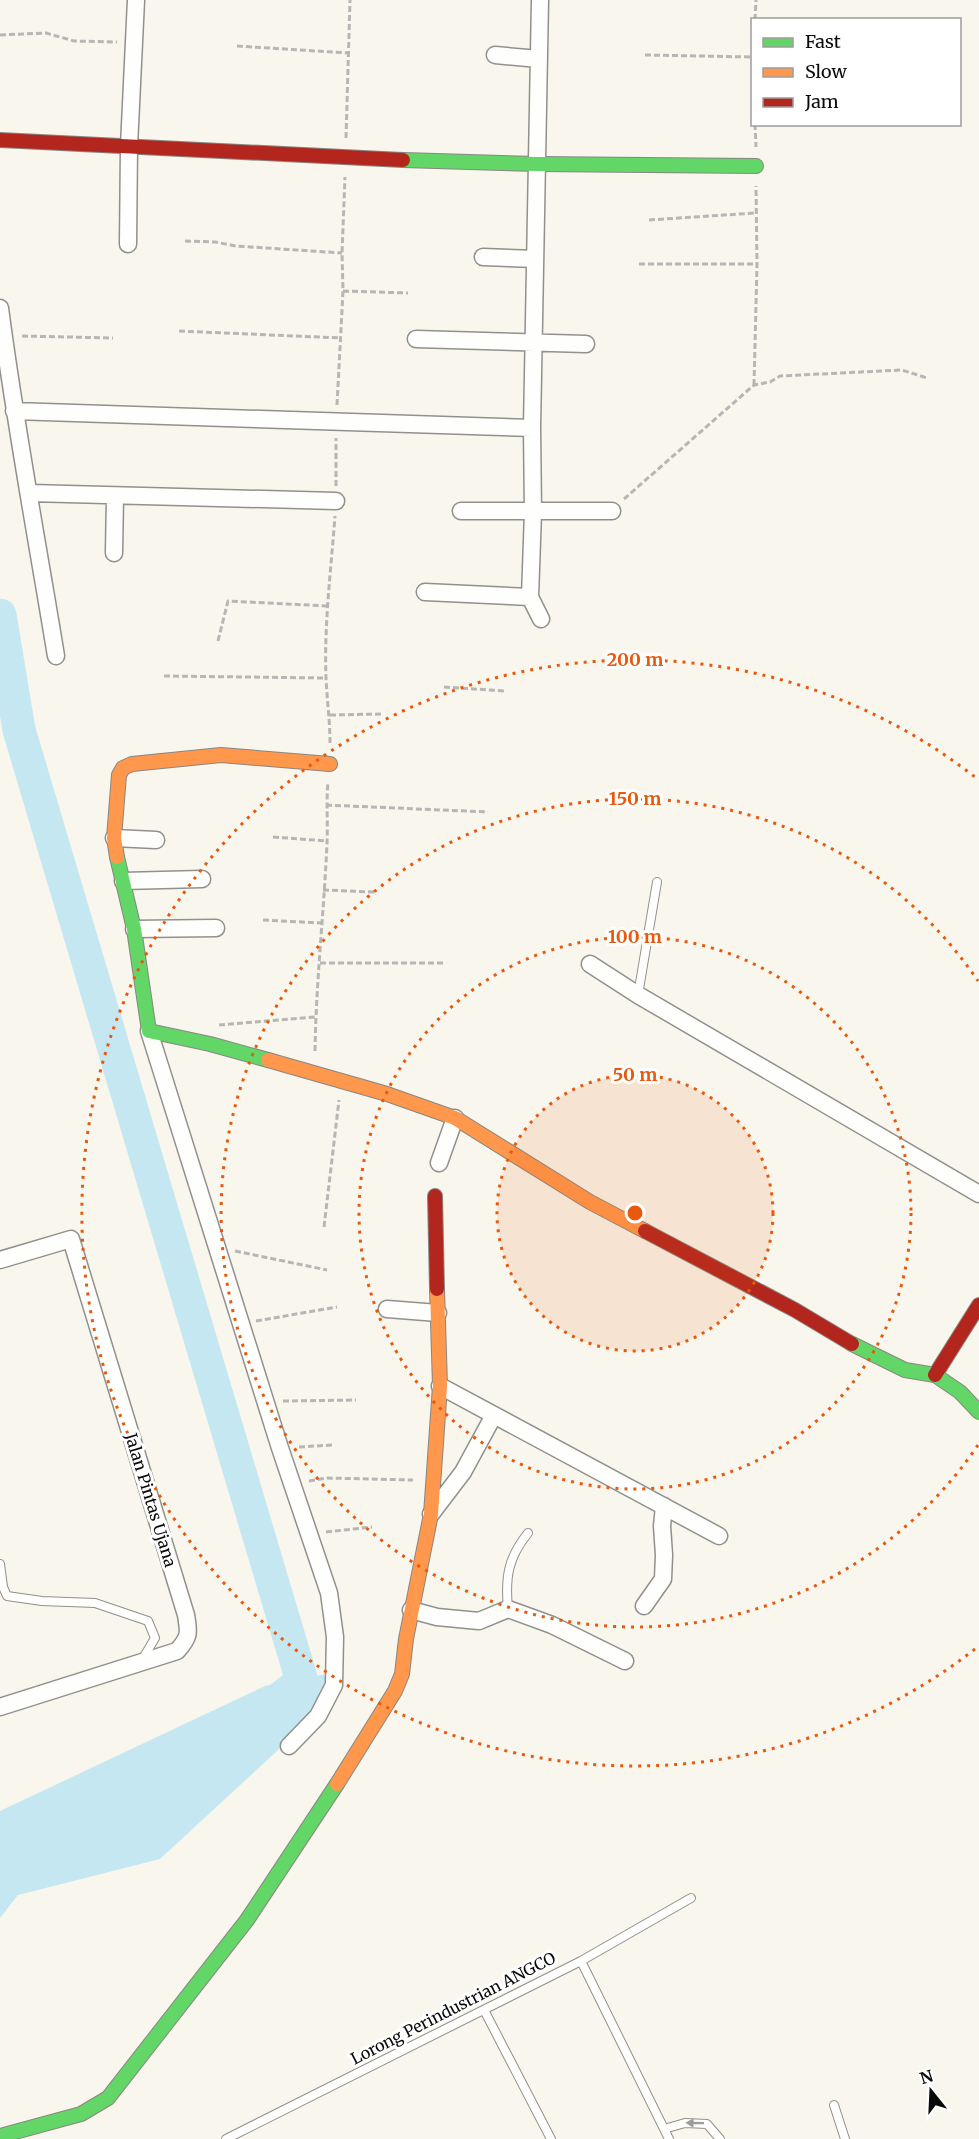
<svg xmlns="http://www.w3.org/2000/svg" width="979" height="2139" font-family="Merriweather,serif">
	<rect width="100%" height="100%" fill="#f9f6ed"/>
	<path fill="#c5e7f1" d="M332,1673L315,1716L160,1859L18,1895L0,1918V1811L265,1686Z"/>
	<g fill="none" stroke-linecap="round" stroke-linejoin="round">
		<path stroke="#c5e7f1" stroke-width="33" d="M0,615L19,730L302,1681L270,1706"/>
		<defs>
			<path id="lane" d="M638,995L657,882
				M0,1564L3,1587L7,1596L42,1601L95,1603L148,1621L155,1638L142,1660
				M508,1609C505,1577 508,1558 528,1533
				M581,1961L669,2139
				M484,2010L551,2139
				M834,2105L845,2139
				M664,2129L685,2123L707,2124L720,2139
				M226,2139L581,1961L691,1898"/>
			<path id="street" d="M540,0L532,428L533,512L530,597L541,619
				M495,55L539,59
				M128,244L129,146L136,0
				M483,257L535,259
				M0,308C15,424 37,540 56,656
				M416,339L586,344
				M14,411L532,428
				M30,493L336,501
				M461,511H612
				M114,553L115,496
				M425,592L530,597
				M114,838L156,840
				M123,881L202,879
				M134,929L216,928
				M590,964L638,995L979,1194
				M149,1031L280,1448L329,1593L335,1637L334,1685L318,1716L289,1746
				M439,1163L455,1118
				M0,1260L71,1239L186,1615C189,1633 190,1637 177,1651L0,1707
				M387,1309L438,1313
				M440,1386L719,1536
				M431,1514L463,1472L494,1415
				M644,1606L663,1579L664,1555L662,1526L664,1506
				M411,1610L437,1617L479,1621L508,1609L552,1625L625,1661"/>
			<path id="fast" d="M403,160L537,164L756,166
				M117,857L134,929L149,1031L210,1044L268,1060
				M852,1344L905,1370L935,1375L960,1392L979,1412
				M0,2136L81,2114L108,2098L247,1920L337,1784"/>
			<path id="slow" d="M117,857L114,838L119,775L123,768L132,764L221,755L330,764
				M268,1060L387,1094L455,1118L590,1202L645,1231
				M337,1784L395,1691L402,1674L406,1639L431,1514L440,1386L437,1289"/>
			<path id="jam" d="M0,140L403,160
				M435,1196L437,1289
				M645,1231L795,1310L852,1344
				M935,1375L979,1305"/>
		</defs>
		<use href="#lane" stroke="#92908c" stroke-width="10"/>
		<use href="#street" stroke="#92908c" stroke-width="19"/>
		<use href="#fast" stroke="#888783" stroke-width="16"/>
		<use href="#slow" stroke="#888783" stroke-width="16"/>
		<use href="#jam" stroke="#888783" stroke-width="16"/>
		<path stroke="#b7b6b5" stroke-width="3" stroke-dasharray="6 3" stroke-linecap="butt" d="M755,20L756,0
			M0,35L46,33L74,41L117,42
			M237,46L348,53
			M645,55L752,57
			M755,124L756,147
			M346,138L350,0
			M649,220L755,213
			M185,241L215,242L236,246L342,253
			M639,264H757
			M343,291L408,293
			M179,331L341,338
			M22,336L113,338
			M754,385L757,264L756,186
			M337,405L343,291L342,253L345,177
			M336,486V438
			M624,499L754,385L770,382L780,376L902,370L927,378
			M218,641L228,601L328,606
			M164,676L326,678
			M444,687L505,691
			M330,715L382,714
			M330,743C330,721 327,700 326,678C324,624 331,570 335,516
			M326,805L488,812
			M273,837L327,841
			M323,890L374,892
			M263,920L321,923
			M320,963H444
			M219,1025L316,1017
			M315,1051C316,982 324,912 327,843C328,823 326,803 328,782
			M324,1227L339,1100
			M235,1251L327,1270
			M256,1321L337,1307
			M283,1401L356,1400
			M299,1447L333,1445
			M309,1481L327,1478L413,1480
			M326,1532L372,1527"/>
		<use href="#lane" stroke="#fefefc" stroke-width="8"/>
		<use href="#street" stroke="#fefefc" stroke-width="16"/>
		<use href="#fast" stroke="#63d668" stroke-width="14"/>
		<use href="#slow" stroke="#ff974d" stroke-width="14"/>
		<use href="#jam" stroke="#b3261e" stroke-width="14"/>
	</g>
	<defs><path id="oneway-solid" d="M-6-.8H1V-3.2L6.5 0L1 3.2V.8H-6Z" transform="scale(1.5)"/></defs>
	<use fill="#9c9c9b" href="#oneway-solid" transform="translate(695 2123) rotate(-179)"/>
	<circle cx="635" cy="1213" r="138" fill="#e8590c" fill-opacity=".12"/>
	<g fill="none" stroke="#e8590c" stroke-width="3" stroke-dasharray="3 6">
		<circle cx="635" cy="1213" r="138"/>
		<circle cx="635" cy="1213" r="276"/>
		<path d="M978 1445A414 414 0 1 1 978 981"/>
		<path d="M975 1649A553 553 0 1 1 975 777"/>
	</g>
	<g text-anchor="middle" dominant-baseline="central" stroke-width="6" stroke-linejoin="round" paint-order="stroke">
		<g font-size="16" fill="#0a0a0a" stroke="#fff">
			<text transform="translate(151 1500) rotate(73)">Jalan Pintas Ujana</text>
			<text transform="translate(453 2008) rotate(-27)">Lorong Perindustrian ANGCO</text>
		</g>
	</g>
	<circle cx="635" cy="1213" r="9" fill="#e8590c" stroke="#fff" stroke-width="3"/>
	<g font-size="18" text-anchor="middle" font-weight="bold" fill="#e8590c" stroke="#fff" stroke-width="6" stroke-linejoin="round" paint-order="stroke">
		<text x="635" y="666">200 m</text>
		<text x="635" y="805">150 m</text>
		<text x="635" y="943">100 m</text>
		<text x="635" y="1081">50 m</text>
	</g>
	<rect x="751" y="18" width="210" height="108" fill="#ffffff" stroke="#9d9d9d" stroke-width="1.5"/>
	<rect x="763" y="38" width="30" height="9" fill="#63d668" stroke="#9d9d9d" stroke-width="1.5"/>
	<text x="805" y="48" font-size="18" fill="#0a0a0a">Fast</text>
	<rect x="763" y="68" width="30" height="9" fill="#ff974d" stroke="#9d9d9d" stroke-width="1.5"/>
	<text x="805" y="78" font-size="18" fill="#0a0a0a">Slow</text>
	<rect x="763" y="98" width="30" height="9" fill="#b3261e" stroke="#9d9d9d" stroke-width="1.5"/>
	<text x="805" y="108" font-size="18" fill="#0a0a0a">Jam</text>
	<g transform="translate(931 2091) rotate(342)" stroke="#ffffff" stroke-width="4.5" paint-order="stroke">
	<path d="M0-4.5L10 22L0 15L-10 22Z" fill="#0a0a0a"/>
	<text y="-9" font-size="16" font-weight="bold" text-anchor="middle" fill="#0a0a0a">N</text>
	</g>
</svg>
